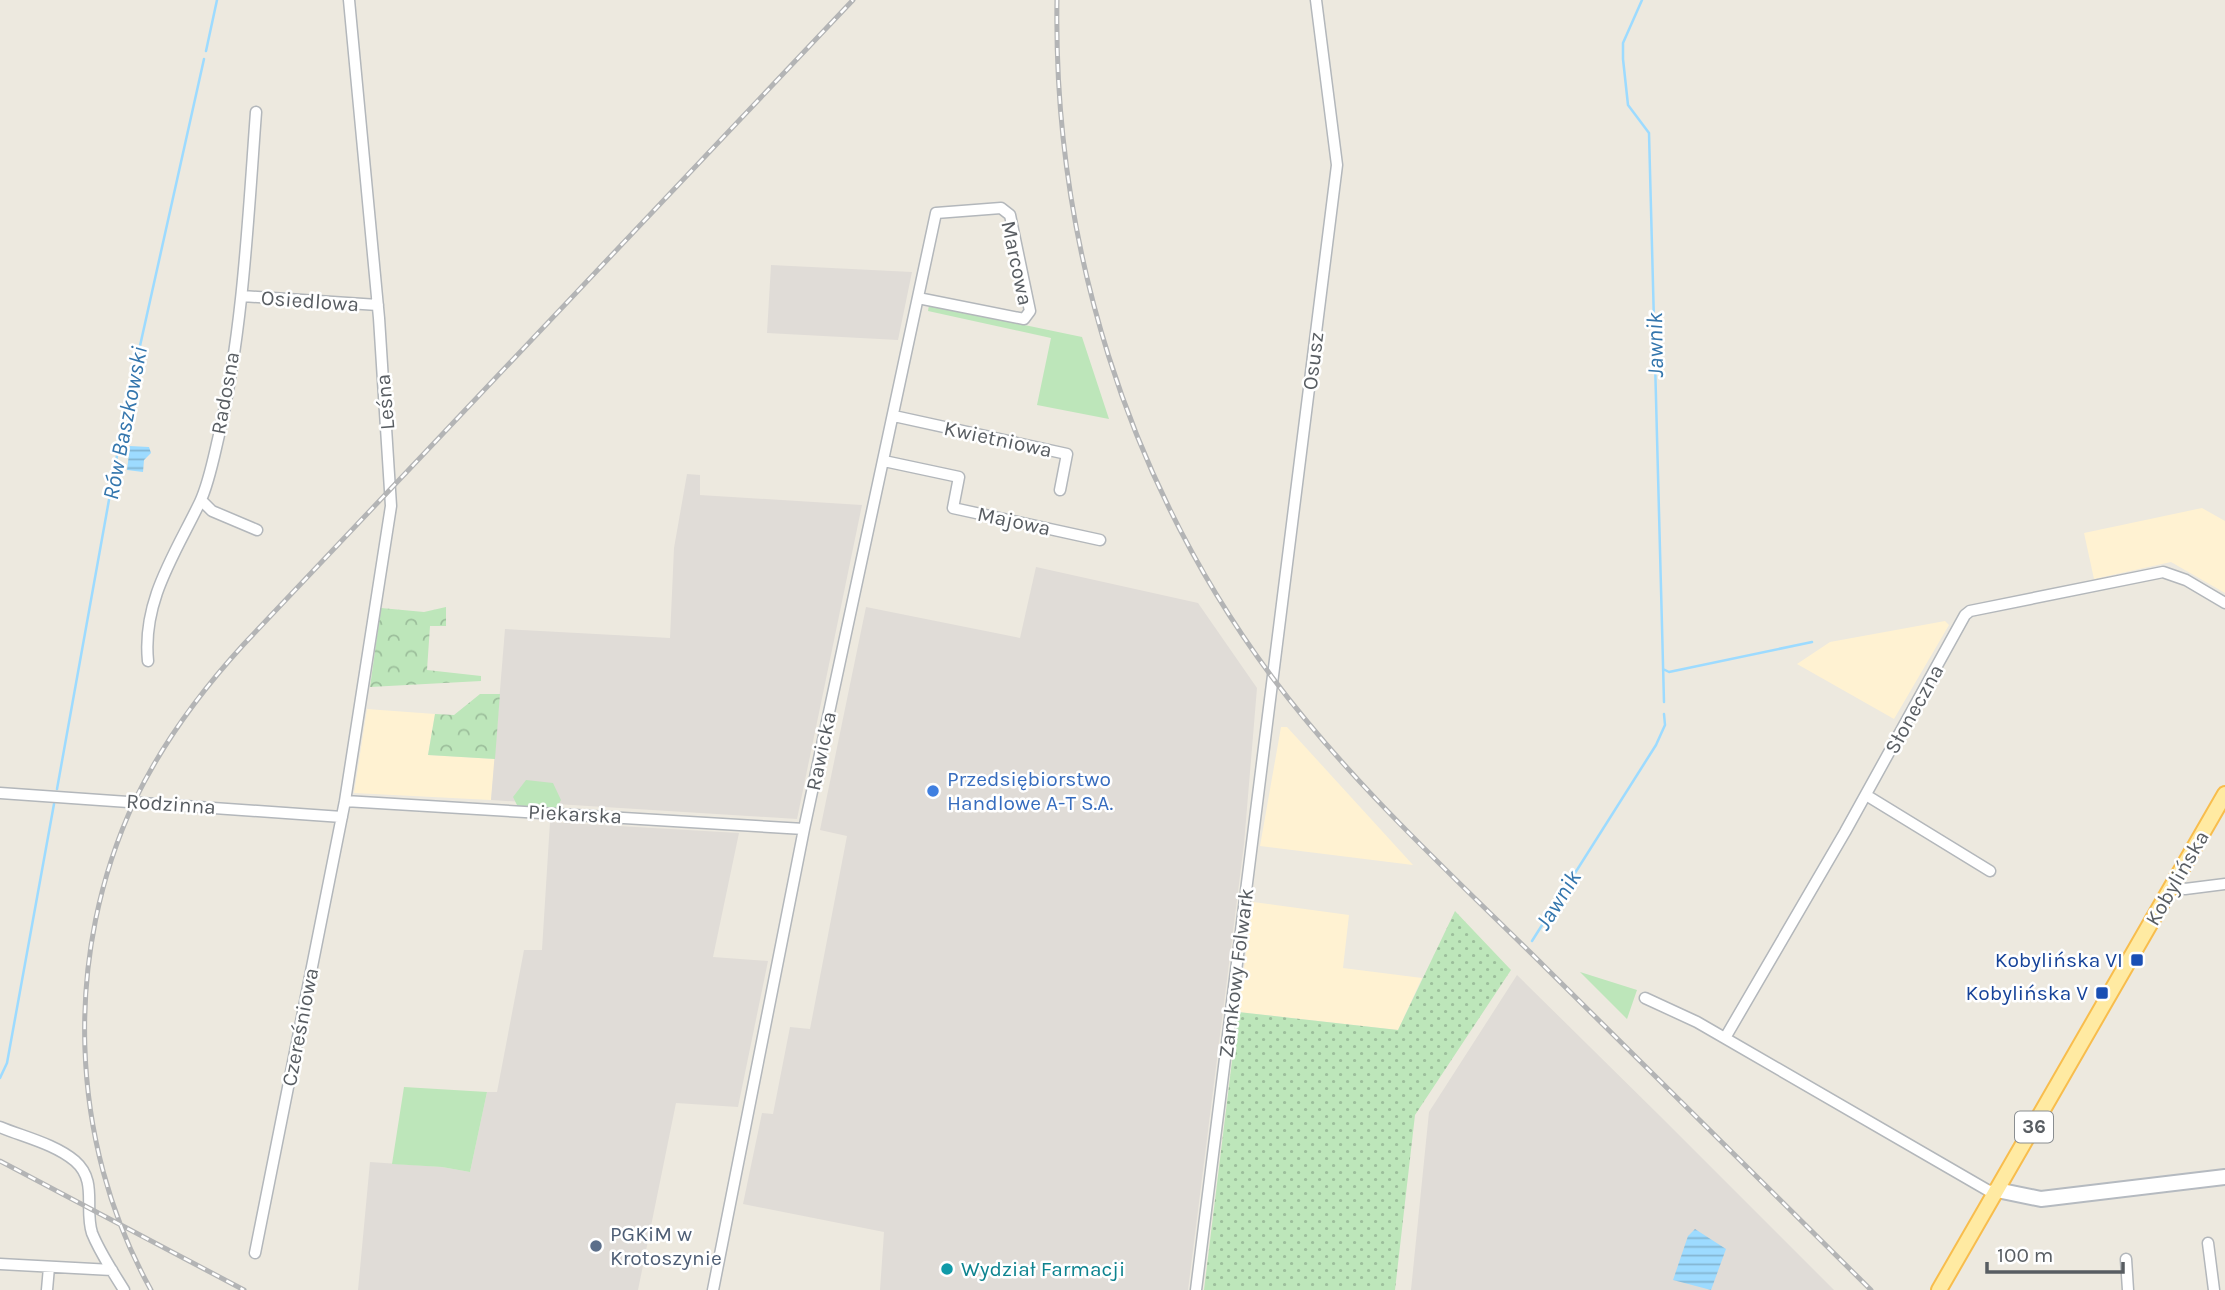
<svg xmlns="http://www.w3.org/2000/svg" width="2225" height="1290" font-family="Karla,sans-serif">
	<defs>
		<pattern id="forest-crowns" width="20" height="18" patternUnits="userSpaceOnUse" patternTransform="scale(1.75)"><rect width="20" height="18" fill="#bde6ba"/><path d="M2 6a3 3 0 1 1 6 0M12 15a3 3 0 1 1 6 0" fill="none" stroke="#9cbe9b"/></pattern>
		<pattern id="garden-dots" width="8" height="8" patternUnits="userSpaceOnUse" patternTransform="scale(1.75)"><rect width="8" height="8" fill="#bde6ba"/><path d="M2 2h.1M6 6h.1" fill="none" stroke="#9cbe9b" stroke-width="1.8" stroke-linecap="round"/></pattern>
		<pattern id="water-rules" width="6" height="5" patternUnits="userSpaceOnUse" patternTransform="scale(1.75)"><rect width="6" height="5" fill="#9ddbff"/><path d="M0 2.5h6" fill="none" stroke="#83b5d2"/></pattern>
	</defs>
	<rect width="100%" height="100%" fill="#ede9df"/>
	<path fill="#fff2d2" d="M2202,508L2225,521V593L2171,562L2094,579L2084,533Z
		M1945,621L1949,625L1894,719L1797,664L1830,642Z
		M367,709L435,714L428,755L495,759L491,800L354,793Z
		M1281,727H1287L1413,865L1260,846Z
		M1253,902L1349,915L1343,968L1422,978L1398,1030L1238,1012Z"/>
	<path fill="#e0dcd7" d="M771,265L912,272L898,340L767,333Z
		M687,474L700,475V495L862,505L797,819L491,800L505,629L670,638L674,548Z
		M1036,567L1198,603L1257,688L1244,844L1188,1290H880L884,1232L743,1204L762,1113L773,1114L790,1027L810,1029L847,836L820,830L866,607L1020,638Z
		M550,822L739,833L713,957L768,961L738,1107L676,1103L638,1290H358L370,1162L442,1167L470,1172L487,1092H497L524,950H542Z
		M1517,975L1660,1116L1834,1290H1411L1429,1112Z"/>
	<path fill="#bde6ba" d="M929,305L1082,337L1109,419L1037,405L1051,338L928,311Z
		M526,780L553,783L561,800L556,809L518,807L513,797Z
		M1580,972L1637,990L1627,1019Z
		M404,1087L487,1092L470,1172L442,1167L392,1164Z"/>
	<path fill="url(#forest-crowns)" d="M446,607V626H430L427,670L481,676V681L370,687L381,608L424,612Z
		M480,694H500L495,759L428,755L435,714L454,715Z"/>
	<path fill="url(#garden-dots)" d="M1455,911L1511,970L1415,1115L1395,1290H1204L1238,1012L1398,1030Z"/>
	<path fill="url(#water-rules)" d="M130,446L149,447L151,453L144,460L143,472L127,470Z
		M1695,1229L1726,1249L1711,1290L1673,1280L1688,1236Z"/>
	<g fill="none" stroke-linecap="round" stroke-linejoin="round">
		<path stroke="#9ddbff" stroke-width="2.5" d="M1642,0L1623,43V59L1628,105L1649,133L1664,702
			M206,51L217,0
			M1663,669L1669,672L1812,642
			M57,789L123,422L204,59
			M1532,941L1656,745L1665,725L1664,714
			M0,1078L7,1063L54,804"/>
		<defs>
			<path id="street" d="M242,296L378,305
				M894,416L1067,454L1060,490
				M884,461L959,477L953,508L1100,540
				M201,500L212,511L257,530
				M148,661C142,601 175,554 200,502C209,483 214,456 219,435C243,330 248,220 256,112
				M0,793L342,817
				M1866,795L1990,871
				M345,801L804,829
				M2173,885L2185,889L2225,884
				M1645,998L1697,1022L1989,1191L1997,1190
				M1725,1038L1845,832L1965,615L1970,611L2163,572L2186,580L2225,603
				M0,1127C24,1137 55,1144 75,1161C98,1181 84,1208 92,1233C100,1253 113,1272 124,1290
				M2208,1243L2214,1290
				M255,1253L345,801L391,506L379,318L349,0
				M2126,1259L2128,1290
				M0,1264L112,1270
				M47,1290L49,1267
				M713,1290L804,829L936,213L1001,208L1010,215L1030,311L1024,319L918,298
				M1196,1290L1337,165L1316,0"/>
			<path id="secondary" d="M1997,1190L2041,1199L2225,1177"/>
			<path id="primary" d="M1939,1290L2225,794"/>
		</defs>
		<use href="#street" stroke="#b3b7bb" stroke-width="13"/>
		<use href="#secondary" stroke="#b5bac0" stroke-width="18"/>
		<use href="#primary" stroke="#f8bd4d" stroke-width="18"/>
		<use href="#street" stroke="#fff" stroke-width="10"/>
		<use href="#secondary" stroke="#fff" stroke-width="14"/>
		<use href="#primary" stroke="#ffeaa2" stroke-width="14"/>
		<defs>
			<path id="rail" d="M1057,0C1053,242 1127,482 1272,677C1351,783 1450,873 1544,966C1653,1074 1762,1182 1871,1290
				M0,1161L244,1290
				M151,1290C68,1141 63,954 135,800C163,742 201,691 244,644L853,0"/>
		</defs>
		<use href="#rail" stroke="#b3b4b5" stroke-width="5"/>
		<use href="#rail" stroke="#fff" stroke-width="2.5" stroke-dasharray="8" stroke-linecap="butt"/>
	</g>
	<circle fill="#3f7fe0" stroke="#fff" stroke-width="2.5" cx="933" cy="791" r="7"/>
	<g fill="#1a4fb4" stroke="#fff" stroke-width="2.5">
		<rect x="2130" y="953" width="14" height="14" rx="3.5"/>
		<rect x="2095" y="986" width="14" height="14" rx="3.5"/>
	</g>
	<circle fill="#5c6f8a" stroke="#fff" stroke-width="2.5" cx="596" cy="1246" r="7"/>
	<circle fill="#0f9aa8" stroke="#fff" stroke-width="2.5" cx="947" cy="1269" r="7"/>
	<g text-anchor="middle" dominant-baseline="central" stroke-width="5" stroke-linejoin="round" paint-order="stroke">
		<rect fill="#fff" stroke="#8a8e91" stroke-width="2" x="2015" y="1111.5" width="38" height="31" rx="5"/>
		<g font-size="19" font-weight="bold" fill="#585d62">
			<text x="2034" y="1127">36</text>
		</g>
		<g font-size="21" fill="#585d62" stroke="#fff">
			<text transform="translate(1017 263) rotate(78)">Marcowa</text>
			<text transform="translate(310 301) rotate(4)">Osiedlowa</text>
			<text transform="translate(1313 361) rotate(-83)">Osusz</text>
			<text transform="translate(225 393) rotate(-80)">Radosna</text>
			<text transform="translate(385 402) rotate(-95)">Leśna</text>
			<text transform="translate(998 439) rotate(12)">Kwietniowa</text>
			<text transform="translate(1014 521) rotate(12)">Majowa</text>
			<text transform="translate(1914 709) rotate(-61)">Słoneczna</text>
			<text transform="translate(821 751) rotate(-78)">Rawicka</text>
			<text transform="translate(171 804) rotate(4)">Rodzinna</text>
			<text transform="translate(575 814) rotate(3)">Piekarska</text>
			<text transform="translate(2177 878) rotate(-60)">Kobylińska</text>
			<text transform="translate(1236 973) rotate(-83)">Zamkowy Folwark</text>
			<text transform="translate(300 1027) rotate(-79)">Czereśniowa</text>
		</g>
		<g font-size="21" fill="#366cbe" stroke="#fff" text-anchor="start">
			<text x="947" y="779">Przedsiębiorstwo<tspan x="947" dy="24">Handlowe A-T S.A.</tspan></text>
		</g>
		<g font-size="21" fill="#164399" stroke="#fff" text-anchor="end">
			<text x="2123" y="960">Kobylińska VI</text>
			<text x="2088" y="993">Kobylińska V</text>
		</g>
		<g font-size="21" fill="#4e5e75" stroke="#fff" text-anchor="start">
			<text x="610" y="1234">PGKiM w<tspan x="610" dy="24">Krotoszynie</tspan></text>
		</g>
		<g font-size="21" fill="#0d838f" stroke="#fff" text-anchor="start">
			<text x="961" y="1269">Wydział Farmacji</text>
		</g>
		<g font-size="23" font-style="italic" fill="#3476ad" stroke="#fff">
			<text transform="translate(1655 345) rotate(-91)">Jawnik</text>
			<text transform="translate(125 423) rotate(-79)">Rów Baszkowski</text>
			<text transform="translate(1558 900) rotate(-58)">Jawnik</text>
		</g>
	</g>
	<path d="M1987 1262v10h136v-10" fill="none" stroke="#585d62" stroke-width="3.5"/>
	<text x="1997" y="1262" font-size="21" fill="#585d62" stroke="#ffffff" stroke-width="5" paint-order="stroke">100 m</text>
</svg>
